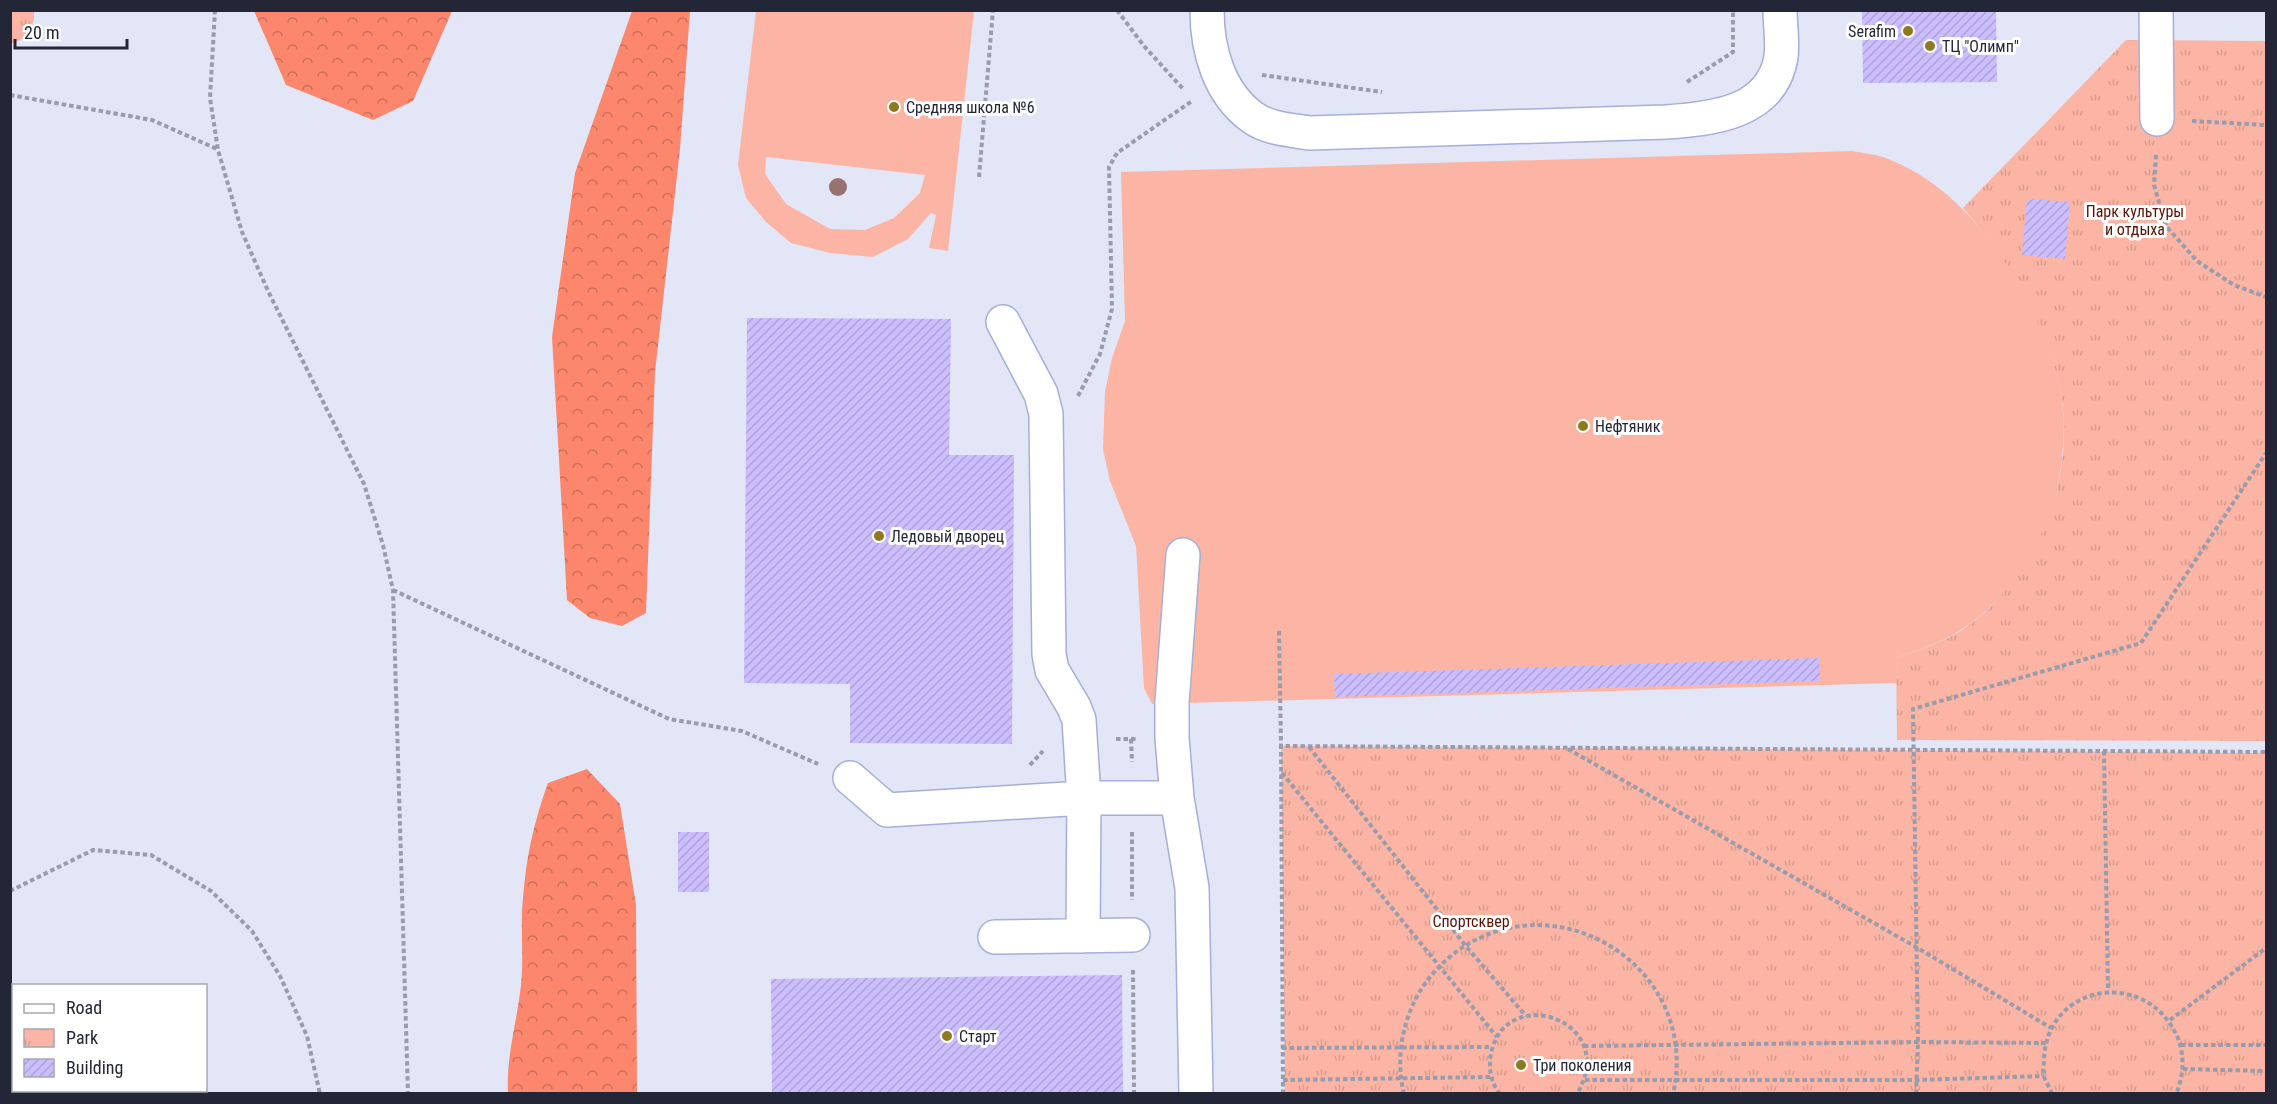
<svg xmlns="http://www.w3.org/2000/svg" width="2277" height="1104" font-family="'Roboto Condensed',sans-serif">
	<defs>
		<pattern id="forest-crowns" width="20" height="18" patternUnits="userSpaceOnUse" patternTransform="scale(1.5)"><rect width="20" height="18" fill="#fd876c"/><path d="M2 6a3 3 0 1 1 6 0M12 15a3 3 0 1 1 6 0" fill="none" stroke="#cc6e5a"/></pattern>
		<pattern id="park-tufts" width="24" height="20" patternUnits="userSpaceOnUse" patternTransform="scale(1.5)"><rect width="24" height="20" fill="#fcb5a4"/><path d="M3 7l-1-3M5 7V3M7 7l1-3M15 17l-1-3M17 17v-4M19 17l1-3" fill="none" stroke="#d89c8e"/></pattern>
		<pattern id="building-hatch" width="6" height="6" patternUnits="userSpaceOnUse" patternTransform="scale(1.5)"><rect width="6" height="6" fill="#cbbdfe"/><path d="M-1 1l2-2M0 6l6-6M5 7l2-2" fill="none" stroke="#aea2da"/></pattern>
	</defs>
	<rect width="100%" height="100%" fill="#e2e6f7"/>
	<path fill="#fcb5a4" fill-rule="evenodd" d="M756,11H974L948,251L929,248L936,215L931,213L908,239L873,257L830,253L791,243L766,222L746,198L738,165ZM766,158V157L925,175L920,193L894,218L865,230L830,229L786,204L765,174Z
		M1852,151C1862,153 1873,154 1883,157C1936,176 1974,216 2005,262C2032,301 2052,348 2061,395C2070,446 2056,523 2026,565C2010,589 1987,613 1962,629C1942,643 1918,650 1896,658L1897,683L1152,704L1144,688L1136,546L1110,481L1103,449L1105,392L1112,358L1125,321L1121,172Z"/>
	<path fill="url(#forest-crowns)" d="M254,11V10L452,11L413,101L373,120L286,85Z
		M632,11H690L680,149L655,372L646,613L622,626L590,618L567,600L552,337L575,173Z
		M587,769L620,804L636,905L637,1093H508C506,1056 517,1022 521,985C524,957 520,927 523,898C526,858 534,821 548,783Z"/>
	<path fill="url(#park-tufts)" d="M11,10L34,11V20L27,37L11,44Z
		M2126,40L2266,41V741L1897,740L1896,658C1918,650 1942,643 1962,630C2035,581 2076,481 2061,395C2047,324 2010,262 1963,208Z
		M1281,746L2266,753V1093H1285Z"/>
	<path fill="url(#building-hatch)" d="M1862,10H1996L1997,82L1863,83Z
		M2027,199L2070,202L2065,259L2022,255Z
		M747,318L951,319L949,455H1014L1012,744L850,743V684L744,683Z
		M1819,658L1820,681L1335,697L1334,674Z
		M678,832H709V892H678Z
		M1122,975L1123,1094H772L771,979Z"/>
	<g fill="none" stroke-linecap="round" stroke-linejoin="round">
		<defs>
			<path id="minor" d="M1207,10C1207,50 1219,93 1252,117C1268,129 1291,130 1310,133L1666,122C1712,119 1772,113 1781,57C1783,42 1780,25 1780,10
				M2156,10L2157,119
				M1003,322L1041,394L1046,414L1049,654L1052,670L1074,707L1079,720L1084,798L1083,936
				M1183,555L1172,702V738L1177,798L1192,888L1196,1094
				M850,778L887,810L1084,798H1177
				M995,937L1133,935"/>
		</defs>
		<use href="#minor" stroke="#a5afd8" stroke-width="36"/>
		<path stroke="#989cac" stroke-width="4" stroke-dasharray="4.5 3" stroke-linecap="butt" d="M215,10L210,98L218,150L242,232L268,291L364,484L383,545L393,590L408,1094
			M1117,10L1144,46L1184,90
			M1262,75L1382,92
			M1687,82L1733,52V10
			M10,95L152,120L217,149
			M2192,121L2266,125
			M2156,155L2154,185L2166,226L2197,261L2234,285L2266,297
			M979,177L993,10
			M1078,396L1100,354L1112,309L1109,167L1117,153L1192,101
			M393,590L669,719L742,731L818,764
			M1279,631L1281,746
			M1116,739H1136
			M1131,739L1132,762
			M1309,747L1465,945L1526,1016
			M1568,749L1916,947L2051,1028
			M2104,751L2108,991
			M1030,765L1043,751
			M1282,773L1497,1037
			M1132,832V900
			M10,891L93,850L151,855L211,891L252,931L280,976L307,1036L320,1094
			M1133,970L1134,1094
			M2170,1020L2266,948
			M2181,1045H2266
			M1584,1046L1918,1042L2045,1043
			M1282,1048L1492,1047
			M2183,1069L2266,1071
			M1283,1080L1491,1077
			M1585,1080H1916L2044,1076
			M1283,1094L1281,746L2266,752
			M1404,1094C1397,1065 1400,1036 1411,1009C1420,987 1434,970 1452,955C1554,875 1702,967 1673,1094
			M1500,1094C1491,1083 1488,1068 1491,1054C1504,982 1621,1019 1577,1094
			M1916,1094L1918,1042L1913,709L2141,643L2266,453
			M2052,1094C2050,1088 2046,1082 2044,1077C2043,1071 2044,1064 2044,1059C2047,984 2145,967 2177,1036C2185,1054 2184,1076 2176,1094"/>
		<use href="#minor" stroke="#fff" stroke-width="33"/>
	</g>
	<circle fill="#987271" cx="838" cy="187" r="9"/>
	<g fill="#8f781d" stroke="#fff" stroke-width="2">
		<circle cx="1908" cy="31" r="6"/>
		<circle cx="1930" cy="46" r="6"/>
		<circle cx="894" cy="107" r="6"/>
		<circle cx="1583" cy="426" r="6"/>
		<circle cx="879" cy="536" r="6"/>
		<circle cx="947" cy="1036" r="6"/>
		<circle cx="1521" cy="1065" r="6"/>
	</g>
	<g text-anchor="middle" dominant-baseline="central" stroke-width="6" stroke-linejoin="round" paint-order="stroke">
		<g font-size="16" fill="#232636" stroke="#fff" text-anchor="start">
			<text x="1896" y="31" text-anchor="end">Serafim</text>
			<text x="1942" y="46">ТЦ "Олимп"</text>
			<text x="906" y="107">Средняя школа №6</text>
			<text x="1595" y="426">Нефтяник</text>
			<text x="891" y="536">Ледовый дворец</text>
			<text x="959" y="1036">Старт</text>
			<text x="1533" y="1065">Три поколения</text>
		</g>
		<g font-size="16" fill="#5c1303" stroke="#fff">
			<text x="2135" y="211">Парк культуры<tspan x="2135" dy="18">и отдыха</tspan></text>
			<text x="1471" y="921">Спортсквер</text>
		</g>
	</g>
	<rect width="2277" height="1104" fill="none" stroke="#232636" stroke-width="24"/>
	<rect x="12" y="984" width="195" height="108" fill="#ffffff" stroke="#a7a8af" stroke-width="1.5"/>
	<rect x="24" y="1004" width="30" height="9" fill="#ffffff" stroke="#a7a8af" stroke-width="1.5"/>
	<text x="66" y="1014" font-size="18" fill="#232636">Road</text>
	<rect x="24" y="1029" width="30" height="18" fill="url(#park-tufts)" stroke="#a7a8af" stroke-width="1.5"/>
	<text x="66" y="1044" font-size="18" fill="#232636">Park</text>
	<rect x="24" y="1059" width="30" height="18" fill="url(#building-hatch)" stroke="#a7a8af" stroke-width="1.5"/>
	<text x="66" y="1074" font-size="18" fill="#232636">Building</text>
	<path d="M15 39v9h112v-9" fill="none" stroke="#232636" stroke-width="3"/>
	<text x="24" y="39" font-size="18" fill="#232636" stroke="#ffffff" stroke-width="4.5" paint-order="stroke">20 m</text>
</svg>
